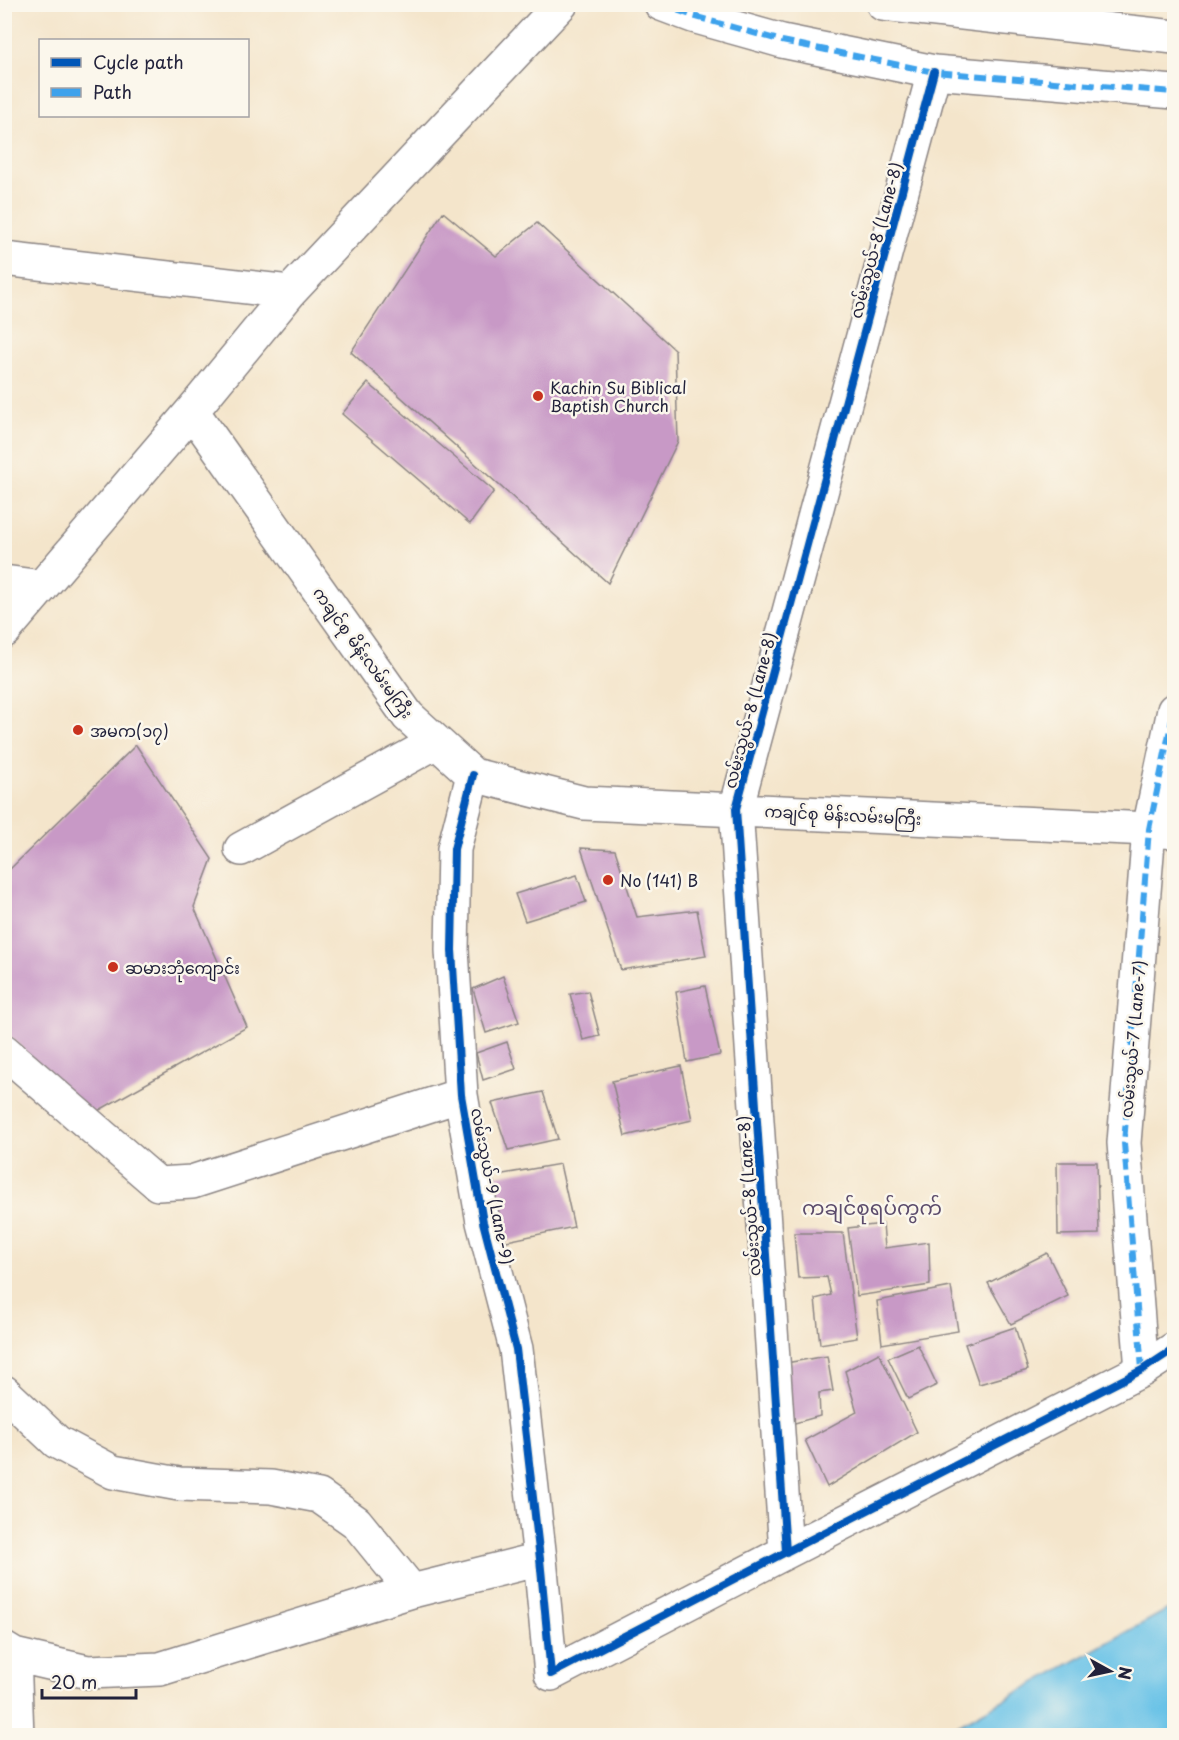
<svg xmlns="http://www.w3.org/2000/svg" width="1179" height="1740" font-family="'Playpen Sans','Noto Sans Myanmar',sans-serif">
	<rect width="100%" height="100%" fill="#fbf7ec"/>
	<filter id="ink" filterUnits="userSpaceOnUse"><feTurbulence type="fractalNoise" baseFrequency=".0167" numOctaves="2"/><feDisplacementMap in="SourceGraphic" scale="12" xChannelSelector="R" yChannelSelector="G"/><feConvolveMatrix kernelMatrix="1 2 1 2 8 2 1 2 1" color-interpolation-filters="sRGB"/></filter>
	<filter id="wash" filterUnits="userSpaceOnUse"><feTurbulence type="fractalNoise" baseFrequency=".008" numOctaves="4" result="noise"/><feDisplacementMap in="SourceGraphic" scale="24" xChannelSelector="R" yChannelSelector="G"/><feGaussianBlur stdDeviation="1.35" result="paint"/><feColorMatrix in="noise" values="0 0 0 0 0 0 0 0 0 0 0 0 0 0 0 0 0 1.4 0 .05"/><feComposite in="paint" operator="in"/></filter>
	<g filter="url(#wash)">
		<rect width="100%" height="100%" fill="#f4e5cb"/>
		<path fill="#69c2e7" stroke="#467291" stroke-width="1.5" d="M1174,1606V1735H942L960,1724Z"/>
		<g id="blocks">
			<path fill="#c899c6" d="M443,212L496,256L537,223L675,350L678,441L608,583L351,352Z
				M368,383L494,491L470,524L342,414Z
				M136,745L212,859L194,907L247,1027L87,1117L5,1031V874Z
				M581,848L615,850L637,917L697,910L706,956L621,970Z
				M577,875L586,902L525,921L515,894Z
				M503,976L519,1022L486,1033L473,989Z
				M705,986L720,1055L687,1062L676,992Z
				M588,991L600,1036L583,1040L570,994Z
				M507,1042L516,1069L483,1080L476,1053Z
				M681,1066L692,1120L625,1136L612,1081Z
				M543,1092L558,1139L508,1150L492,1103Z
				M1057,1162H1097L1099,1234L1058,1235Z
				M560,1164L574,1227L497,1243L486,1177Z
				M883,1224L885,1248L929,1242L930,1285L857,1296L848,1228Z
				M794,1233H843L857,1338L820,1344L815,1299L831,1295L827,1277L798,1278Z
				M1047,1253L1068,1296L1011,1324L988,1283Z
				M951,1287L958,1331L882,1344L877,1301Z
				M1015,1327L1028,1370L979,1384L965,1344Z
				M918,1345L937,1385L908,1399L888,1358Z
				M879,1353L917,1432L827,1487L805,1440L857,1412L845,1371Z
				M827,1356L833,1391L819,1393L820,1416L784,1426L780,1364Z"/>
		</g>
	</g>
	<g filter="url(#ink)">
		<use href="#blocks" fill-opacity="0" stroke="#8b8483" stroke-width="1.5"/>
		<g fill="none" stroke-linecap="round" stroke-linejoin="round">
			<defs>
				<path id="minor" d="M661,4L693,16L782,41L934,72L1174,92
					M883,4L1174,37
					M4,259L290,292
					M192,411L408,716L473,775L584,803L1149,829L1174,832
					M4,582L42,587
					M4,631L192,411L290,292L561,4
					M473,775L454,849L452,950L461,1095L483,1222L516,1349L540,1559L551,1674L786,1552L1142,1370L1174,1349
					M241,849L436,742
					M4,1051L158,1184L192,1182L461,1095
					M1142,1370L1124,1143L1149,829L1174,710
					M4,1392L57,1442L113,1472L179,1484L271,1487L319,1496L356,1522L412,1591
					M786,1552L736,809L934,72
					M4,1649L14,1655L88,1672L160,1669L412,1591L540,1559
					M14,1655L17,1736"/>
			</defs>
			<use href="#minor" stroke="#8b8483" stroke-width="36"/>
			<use href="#minor" stroke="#fff" stroke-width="33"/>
			<path stroke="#3ea2ec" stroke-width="6" stroke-dasharray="12 6" stroke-linecap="butt" d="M661,4L693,16L782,41L934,72L1174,92
				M1142,1370L1124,1143L1149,829L1174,710"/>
			<defs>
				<path id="cycleway" d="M473,775L454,849L452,950L461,1095L483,1222L516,1349L540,1559L551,1674L786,1552L1142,1370L1174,1349
					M786,1552L736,809L934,72"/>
			</defs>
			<use href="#cycleway" stroke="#fbf7ec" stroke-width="11"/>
			<use href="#cycleway" stroke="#0057b8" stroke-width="8"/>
		</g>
	</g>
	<g fill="#c8321e" stroke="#fbf7ec" stroke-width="2">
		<circle cx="538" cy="396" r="6"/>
		<circle cx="78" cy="730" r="6"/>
		<circle cx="608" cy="880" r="6"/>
		<circle cx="113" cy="967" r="6"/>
	</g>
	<g text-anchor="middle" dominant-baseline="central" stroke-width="5" stroke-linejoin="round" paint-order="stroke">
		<g font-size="16" fill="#22223b" stroke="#fbf7ec">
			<text transform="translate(875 240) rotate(-75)">လမ်းသွယ်-8 (Lane-8)</text>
			<text transform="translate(364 652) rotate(54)">ကချင်စု မိန်းလမ်းမကြီး</text>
			<text transform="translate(749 710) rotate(-75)">လမ်းသွယ်-8 (Lane-8)</text>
			<text transform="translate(843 814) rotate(3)">ကချင်စု မိန်းလမ်းမကြီး</text>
			<text transform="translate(1132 1039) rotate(-85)">လမ်းသွယ်-7 (Lane-7)</text>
			<text transform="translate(493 1186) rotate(79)">လမ်းသွယ်-9 (Lane-9)</text>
			<text transform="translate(748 1196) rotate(-94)">လမ်းသွယ်-8 (Lane-8)</text>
		</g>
		<g font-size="16" fill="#22223b" stroke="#fbf7ec" text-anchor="start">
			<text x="550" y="387">Kachin Su Biblical<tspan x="550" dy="18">Baptish Church</tspan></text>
			<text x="90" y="730">အမက(၁၇)</text>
			<text x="620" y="880">No (141) B</text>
			<text x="125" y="967">ဆမားဘုံကျောင်း</text>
		</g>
		<g font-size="20" fill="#5c4c6c" stroke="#fbf7ec">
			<text x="872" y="1207">ကချင်စုရပ်ကွက်</text>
		</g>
	</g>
	<rect width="1179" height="1740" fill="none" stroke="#fbf7ec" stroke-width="24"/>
	<rect x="39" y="39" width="210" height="78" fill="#fbf7ec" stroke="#a4a2a5" stroke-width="1.5"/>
	<rect x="51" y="58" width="30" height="9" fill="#0057b8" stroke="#a4a2a5" stroke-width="1.5"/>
	<text x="93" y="69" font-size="18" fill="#22223b">Cycle path</text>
	<rect x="51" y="88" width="30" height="9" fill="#3ea2ec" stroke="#a4a2a5" stroke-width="1.5"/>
	<text x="93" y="99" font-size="18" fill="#22223b">Path</text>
	<g transform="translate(1110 1671) rotate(98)" stroke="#fbf7ec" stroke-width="4.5" paint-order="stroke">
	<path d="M0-4.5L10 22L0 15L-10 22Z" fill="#22223b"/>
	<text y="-9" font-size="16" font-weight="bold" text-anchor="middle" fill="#22223b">N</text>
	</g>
	<path d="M42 1689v9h94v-9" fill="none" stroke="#22223b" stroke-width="3"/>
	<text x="51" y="1689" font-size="18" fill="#22223b" stroke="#fbf7ec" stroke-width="4.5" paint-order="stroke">20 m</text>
</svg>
